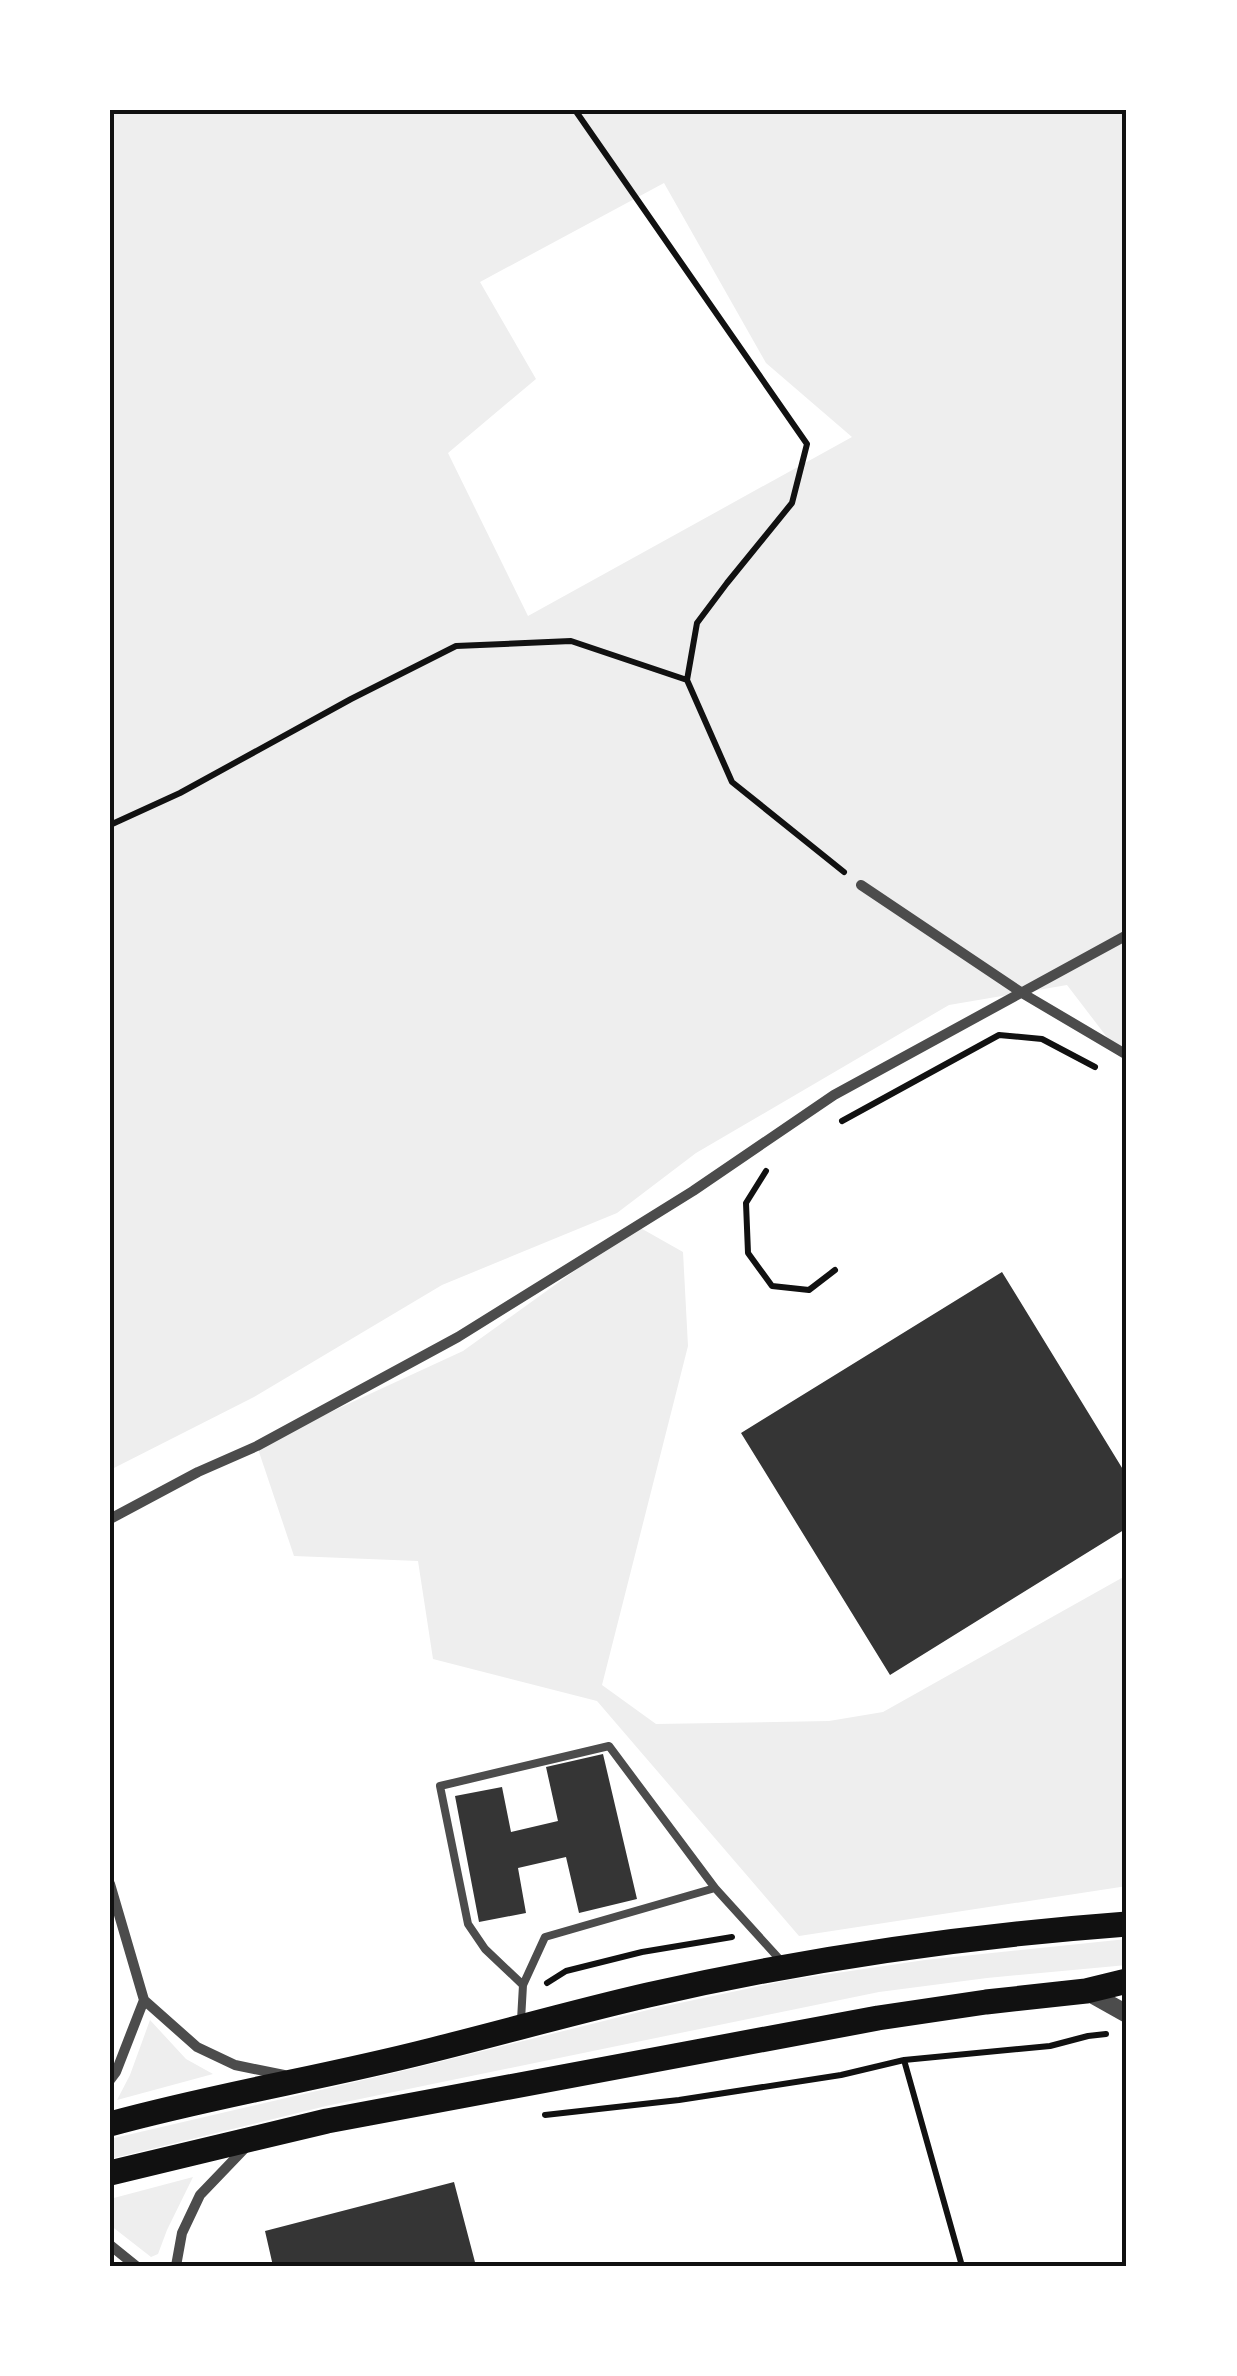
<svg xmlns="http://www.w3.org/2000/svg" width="1237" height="2376" font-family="Raleway,sans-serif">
	<rect width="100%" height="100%" fill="#fff"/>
	<path fill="#eee" fill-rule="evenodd" d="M110,110H1127V1055L1116,1049L1067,985L949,1005L696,1153L617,1213L442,1285L254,1397L110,1470ZM664,183L766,363L852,437L528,616L448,453L536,379L480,282Z
		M637,1226L683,1252L688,1346L602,1685L656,1724L829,1721L883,1712L1127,1575V1886L799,1936L597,1701L433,1659L418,1561L294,1556L257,1446L463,1351Z
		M1127,1939V1965L987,1978L879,1992L326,2106L110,2159V2139L411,2069L656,2008L789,1980L925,1960Z
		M150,2020L186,2059L213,2074L117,2100L130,2075Z
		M193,2177L167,2230L158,2254L151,2257L110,2225V2199Z"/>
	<path fill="#353535" d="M1002,1272L1127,1476V1528L890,1675L741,1433Z
		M603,1754L637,1899L579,1913L566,1857L518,1868L526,1913L479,1922L455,1796L502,1787L511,1832L558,1821L546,1767Z
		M454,2182L476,2266H273L265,2231Z"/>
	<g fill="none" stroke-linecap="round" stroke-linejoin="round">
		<path stroke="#111" stroke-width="6" d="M575,110L807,444L792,503L727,583L697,623L687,680L732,782L844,872
			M110,825L180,793L351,699L456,646L571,641L687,680
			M842,1121L999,1035L1042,1039L1095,1067
			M766,1171L746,1203L748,1253L772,1286L809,1290L835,1270
			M547,1983L566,1971L642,1952L732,1937
			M904,2060L962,2266
			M545,2115L679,2100L841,2075L904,2060L1050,2046L1088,2036L1106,2034"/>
		<path stroke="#4c4c4c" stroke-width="8" d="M523,1985L485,1949L468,1924L440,1786L609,1746L715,1888
			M521,2020L523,1985L545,1937L715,1888L783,1963"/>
		<path stroke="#4c4c4c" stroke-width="10" d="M861,885L1022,993L1127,1055
			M110,1519L198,1472L257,1446L458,1337L693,1191L834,1095L1127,935
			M110,1884L144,2000L197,2047L235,2065L284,2075
			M110,2080L116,2072L144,2000
			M110,2245L136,2266
			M176,2266L182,2233L200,2195L247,2146"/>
		<path stroke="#4c4c4c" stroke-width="18" d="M1086,1991L1127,2014"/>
		<path stroke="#111" stroke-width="25" d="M110,2124C215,2095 322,2078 428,2051C501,2033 574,2012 648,1995C805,1959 966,1936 1127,1924
			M110,2173L327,2121L878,2018L986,2002L1086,1991L1127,1981"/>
	</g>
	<rect width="1237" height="2376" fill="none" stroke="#ffffff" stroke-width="225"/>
	<rect x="112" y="112" width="1012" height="2152" fill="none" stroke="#111" stroke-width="4"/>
</svg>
